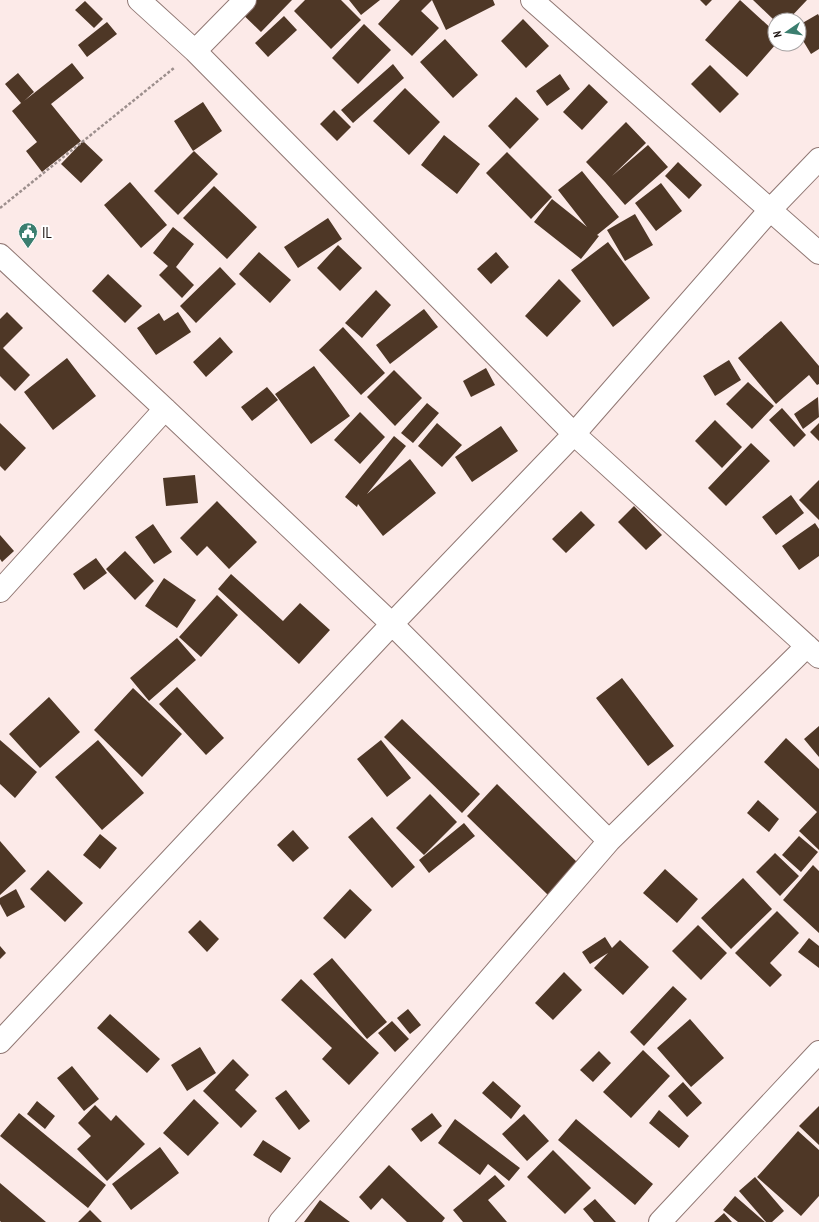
<svg xmlns="http://www.w3.org/2000/svg" width="819" height="1222" font-family="'PT Sans Narrow',sans-serif">
	<rect width="100%" height="100%" fill="#fceae8"/>
	<path fill="#4e3726" d="M228,0H292L261,32Z
		M305,0H341L361,20L331,49L294,11Z
		M349,0H380L361,15Z
		M400,0H493L495,5L446,30L432,0L421,11L439,28L412,56L378,24Z
		M700,0H712L706,6Z
		M740,0L775,32V44H776L747,77L705,40Z
		M753,0H807L788,20H775V21Z
		M85,1L103,19L94,28L75,10Z
		M818,14L819,16V49L811,54L799,34V25Z
		M284,16L297,30L268,57L255,43Z
		M523,19L549,46L526,68L501,41Z
		M107,22L117,34L87,57L78,45Z
		M364,24L391,50L358,84L332,58Z
		M445,39L478,75L453,98L420,62Z
		M72,63L84,78L51,104L81,141L42,172L26,151L37,142L12,111L21,103L5,84L18,73L34,92L24,101Z
		M393,64L404,78L353,123L341,110Z
		M710,65L739,94L720,113L691,84Z
		M560,74L570,89L547,106L536,91Z
		M589,84L608,102L582,130L563,112Z
		M405,88L440,122L409,155L373,121Z
		M516,97L539,119L510,149L488,126Z
		M203,102L222,131L193,151L174,121Z
		M334,110L351,127L337,141L320,124Z
		M626,122L646,143L612,176L648,145L668,167L625,205L605,182L586,162Z
		M444,135L480,164L457,194L421,165Z
		M83,141L103,160L81,183L61,164Z
		M194,151L218,174L178,215L154,191Z
		M507,152L552,197L531,219L486,173Z
		M678,162L702,185L689,199L665,176Z
		M582,171L619,217L597,235L599,236L581,259L534,222L552,199L587,227L558,190Z
		M130,182L167,225L141,248L104,205Z
		M661,183L682,211L656,231L635,203Z
		M214,186L257,227L227,259L183,218Z
		M635,214L653,245L625,261L607,230Z
		M328,218L342,239L298,268L284,247Z
		M173,227L194,244L176,267L194,285L182,298L159,275L168,266L153,253Z
		M608,242L650,298L613,327L571,270Z
		M338,245L362,268L340,291L317,268Z
		M259,252L291,280L270,303L239,274Z
		M496,252L509,267L491,284L477,269Z
		M220,267L236,284L196,323L180,306Z
		M108,274L142,306L125,323L92,291Z
		M559,279L581,301L547,337L525,316Z
		M376,290L391,305L362,338L345,323Z
		M424,309L438,327L390,364L376,345Z
		M7,312L23,328L3,348L30,375L15,391L0,376V319Z
		M178,312L191,332L156,355L137,328L159,313L164,321Z
		M781,321L819,366V384L817,385L809,375L776,404L738,358Z
		M343,327L385,373L361,395L319,350Z
		M220,337L233,352L206,377L193,362Z
		M67,358L96,396L53,430L24,392Z
		M729,360L741,380L715,396L703,376Z
		M314,366L350,416L311,444L275,394Z
		M486,368L495,385L471,397L463,381Z
		M394,370L422,398L395,426L367,397Z
		M748,382L774,406L752,429L726,404Z
		M267,387L278,400L252,421L241,407Z
		M818,397L819,417L803,429L794,414Z
		M427,403L439,413L413,443L401,433Z
		M782,408L806,435L794,447L769,420Z
		M360,412L385,437L360,464L334,440Z
		M715,420L742,447L722,468L695,441Z
		M0,423L26,448L5,471L0,466Z
		M437,423L462,445L442,467L418,446Z
		M819,423V441L810,432Z
		M501,426L518,451L472,482L455,457Z
		M394,436L406,446L367,494L410,459L436,493L383,536L358,504L357,507L345,497Z
		M751,443L770,461L726,506L708,488Z
		M195,475L198,503L166,506L163,478Z
		M819,480V520L799,500Z
		M791,495L804,513L776,535L762,517Z
		M217,501L257,542L229,569L207,546L197,556L180,538Z
		M634,506L662,535L646,550L618,522Z
		M581,511L595,525L566,553L552,539Z
		M815,523L819,529V556L799,570L782,546Z
		M153,524L172,552L154,564L135,537Z
		M0,535L14,551L2,562L0,559Z
		M125,551L154,581L135,600L106,569Z
		M96,558L107,573L84,590L73,574Z
		M231,574L283,621L300,603L330,630L299,664L218,589Z
		M164,578L196,600L177,628L145,606Z
		M217,595L238,615L201,657L179,637Z
		M177,638L196,660L149,701L130,678Z
		M622,678L674,746L648,766L596,698Z
		M177,687L224,738L206,755L159,704Z
		M133,688L182,734L142,777L94,730Z
		M49,697L80,732L40,768L9,734Z
		M402,719L480,794L462,813L384,737Z
		M819,726V757L804,739Z
		M786,738L819,769V850L799,831L817,812L764,762Z
		M0,740L37,772L15,798L0,784Z
		M98,740L144,793L102,830L55,777Z
		M381,740L411,778L387,797L357,759Z
		M497,784L579,864L548,895L467,816Z
		M430,794L457,822L424,855L396,828Z
		M758,800L779,819L769,832L747,813Z
		M372,817L415,867L392,888L348,837Z
		M464,823L475,836L429,873L419,860Z
		M293,830L309,848L293,862L277,845Z
		M100,834L117,848L100,869L83,855Z
		M799,836L818,852L801,872L782,855Z
		M0,841L26,871L0,895Z
		M775,853L799,876L780,896L756,872Z
		M813,865L819,871V933L783,900Z
		M665,869L698,899L677,923L643,893Z
		M48,870L83,903L65,922L30,889Z
		M743,878L772,909L731,949L701,918Z
		M16,889L25,907L7,917L0,904V898Z
		M350,889L372,910L345,939L323,918Z
		M777,911L799,933L770,963L782,975L770,987L735,953Z
		M200,920L219,939L207,952L188,932Z
		M698,925L727,953L701,980L672,951Z
		M605,937L612,948L620,940L649,967L623,995L594,968L608,953L590,964L582,952Z
		M809,938L819,946V968L798,952Z
		M0,946L6,953L0,959Z
		M332,958L387,1022L367,1039L313,974Z
		M564,972L582,990L553,1020L535,1003Z
		M301,979L379,1053L349,1085L322,1059L332,1048L281,1000Z
		M673,986L687,999L644,1046L630,1032Z
		M408,1009L421,1025L410,1034L397,1018Z
		M110,1014L160,1059L147,1073L97,1028Z
		M690,1019L724,1058L691,1087L657,1048Z
		M392,1021L409,1039L395,1052L378,1033Z
		M200,1047L216,1073L187,1091L171,1065Z
		M643,1050L670,1076L631,1118L603,1092Z
		M599,1051L611,1063L593,1082L580,1070Z
		M233,1059L249,1075L235,1090L257,1111L241,1128L203,1091Z
		M72,1066L99,1099L84,1111L57,1078Z
		M493,1081L521,1106L511,1119L482,1093Z
		M683,1082L702,1103L687,1117L668,1096Z
		M286,1090L310,1121L299,1130L275,1098Z
		M194,1099L219,1123L188,1156L163,1133Z
		M37,1101L55,1116L45,1129L27,1114Z
		M95,1105L111,1121L116,1115L145,1144L107,1181L77,1149L91,1136L78,1123Z
		M819,1106V1145L799,1126Z
		M659,1110L689,1136L679,1148L649,1123Z
		M19,1113L106,1185L88,1208L0,1136Z
		M432,1113L442,1126L421,1142L411,1129Z
		M524,1114L549,1141L527,1161L502,1134Z
		M455,1119L520,1168L509,1181L488,1164L480,1175L438,1143Z
		M576,1119L653,1184L635,1205L558,1140Z
		M798,1131L819,1150V1196L801,1216L757,1177Z
		M263,1140L291,1158L281,1173L253,1155Z
		M160,1147L179,1173L131,1210L112,1184Z
		M553,1150L591,1188L565,1214L527,1177Z
		M389,1165L445,1218L442,1222H407L382,1198L371,1210L359,1197Z
		M495,1175L505,1186L488,1200L507,1222H463L453,1210Z
		M755,1177L784,1211L772,1222H766L739,1191Z
		M0,1183L46,1222H1L0,1221Z
		M735,1196L765,1222H738L723,1210Z
		M595,1199L616,1222H594L583,1209Z
		M320,1200L350,1222H304Z
		M90,1210L102,1222H78Z
		M724,1213L732,1222H714Z"/>
	<g fill="none" stroke-linecap="round" stroke-linejoin="round">
		<defs>
			<path id="street" d="M139,0L195,51L574,434L819,657
				M532,0L819,253
				M195,51L245,0
				M0,255L165,409L392,624L609,841
				M0,591L165,409
				M0,1042L392,624L574,434L770,210L819,159
				M280,1222L609,841L807,646
				M660,1222L819,1052"/>
		</defs>
		<use href="#street" stroke="#907773" stroke-width="24"/>
		<path stroke="#9d8f8d" stroke-width="2.5" stroke-dasharray="3 2" stroke-linecap="butt" d="M0,208L174,68"/>
		<use href="#street" stroke="#fff" stroke-width="22"/>
	</g>
	<defs>
		<symbol id="civic-pin" viewBox="-11 -11 22 30"><path d="M0 17L-7.5 6A9.5 9.5 0 1 1 7.5 6Z" fill="#3b7e6f" stroke="#fff"/><path d="M-.6-6.5H3V-4.5H.6V-3L4-1V1h2V6H-6V1h2V-1L-.6-3ZM-1.2 2.5V6h2.4V2.5Z" fill="#fff"/></symbol>
	</defs>
	<g fill-rule="evenodd">
		<use href="#civic-pin" x="17" y="221" width="22" height="30"/>
	</g>
	<g text-anchor="middle" dominant-baseline="central" stroke-width="4" stroke-linejoin="round" paint-order="stroke">
		<g font-size="15" fill="#1e1513" stroke="#fff" text-anchor="start">
			<text x="42" y="232">IL</text>
		</g>
	</g>
	<g transform="translate(787 32) rotate(257)"><circle r="19" fill="#ffffff" stroke="#a5a1a1"/>
	<path d="M0-3L7 15L0 10L-7 15Z" fill="#3b7e6f"/>
	<text y="-6" font-size="11" font-weight="bold" text-anchor="middle" fill="#1e1513">N</text>
	</g>
</svg>
